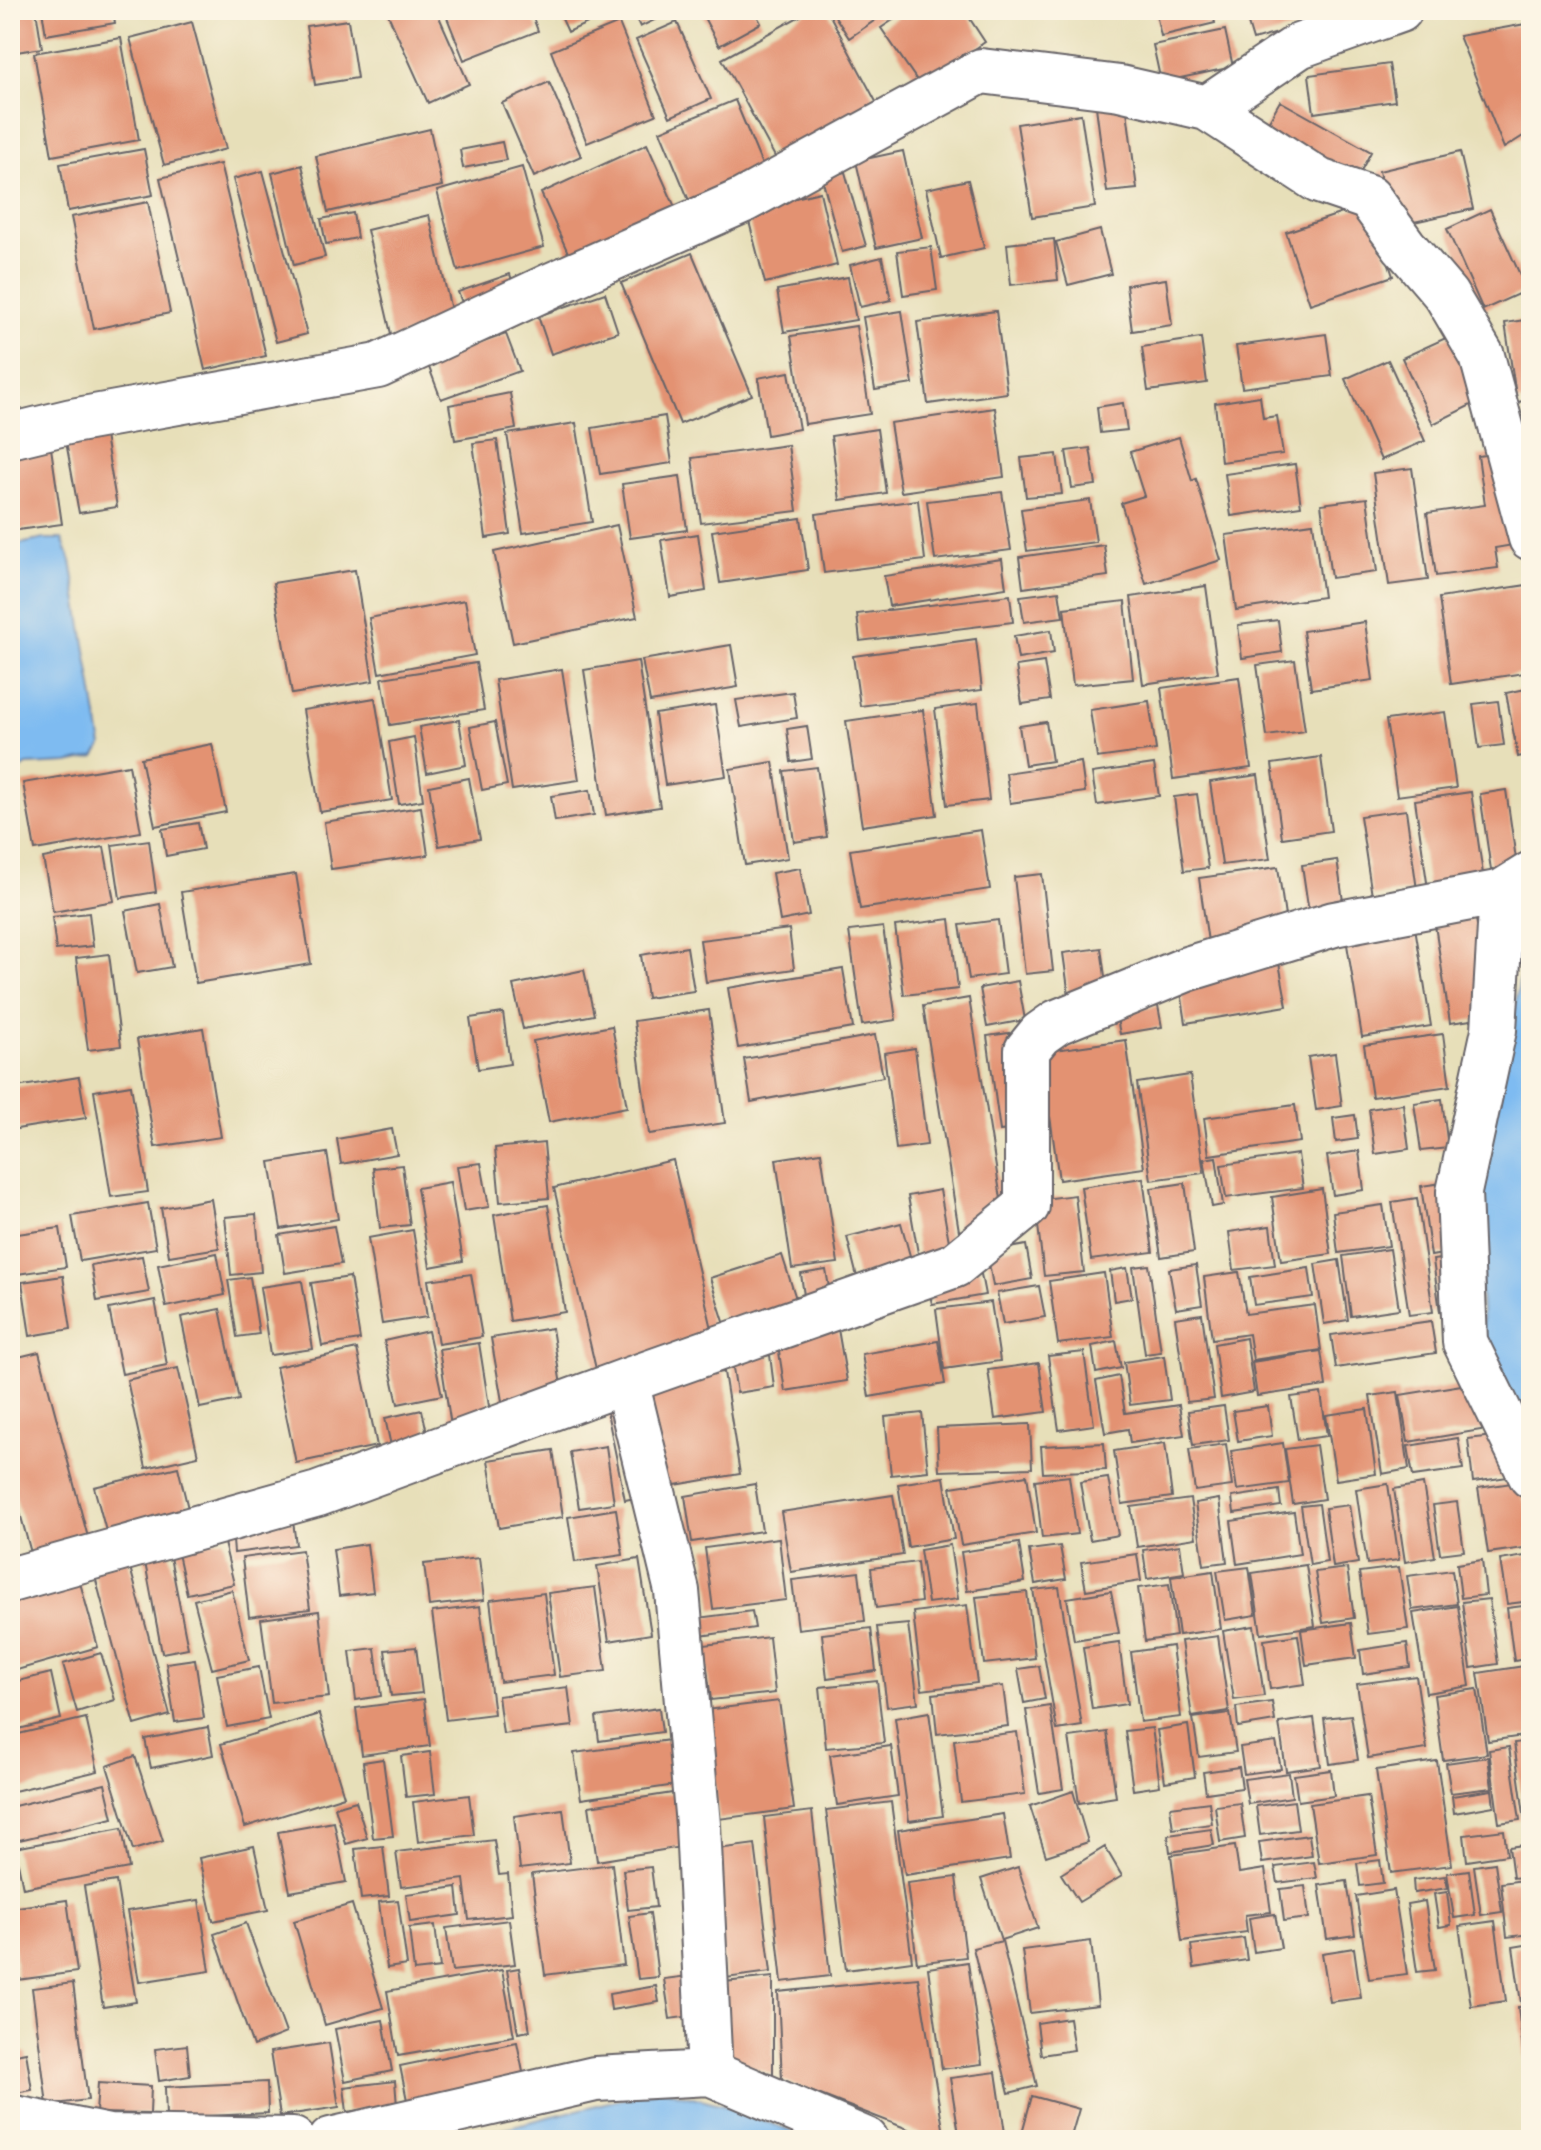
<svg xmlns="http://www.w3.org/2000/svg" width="1541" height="2150" font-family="'IM FELL Great Primer',serif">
	<rect width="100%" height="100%" fill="#fcf5e5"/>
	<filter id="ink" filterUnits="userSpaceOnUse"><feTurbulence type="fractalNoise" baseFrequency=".0125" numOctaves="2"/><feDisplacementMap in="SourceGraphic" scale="16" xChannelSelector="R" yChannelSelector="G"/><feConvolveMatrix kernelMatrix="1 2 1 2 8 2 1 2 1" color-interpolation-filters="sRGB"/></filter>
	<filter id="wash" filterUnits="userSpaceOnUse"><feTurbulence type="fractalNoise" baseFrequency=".006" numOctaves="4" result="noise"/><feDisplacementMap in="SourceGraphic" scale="32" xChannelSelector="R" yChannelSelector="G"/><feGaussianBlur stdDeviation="1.8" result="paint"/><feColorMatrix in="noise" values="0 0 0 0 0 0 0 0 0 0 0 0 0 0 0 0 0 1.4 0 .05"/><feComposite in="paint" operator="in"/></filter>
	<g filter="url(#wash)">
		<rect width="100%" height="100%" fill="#e7dfb9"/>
		<path fill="#7ebbf1" stroke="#506e96" stroke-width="2" d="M44,539H62L71,561L102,746L95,757L68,763L27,765L10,776V546Z
			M1531,950V1446L1483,1334L1477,1215L1519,982Z
			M661,2089L724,2105L813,2140H457Z"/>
		<g id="blocks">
			<path fill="#e39272" d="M10,10H36L42,48L10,53Z
				M42,10H113L115,23L46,35Z
				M386,10H436L469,84L428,103Z
				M444,10H530L538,31L464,60Z
				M558,10H616L568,32Z
				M632,10H675L640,27Z
				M700,10H754L761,23L719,46Z
				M811,10H827L881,111L780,166L722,59Z
				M831,10H890L849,38Z
				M908,10H964L985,42L921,86L881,28Z
				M1155,10H1212L1215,23L1161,36Z
				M1244,10H1316L1319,21L1253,40Z
				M348,20L357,78L315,85L306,26Z
				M192,22L226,149L164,165L130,38Z
				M677,22L711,99L670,117L636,40Z
				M619,23L656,115L587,143L551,51Z
				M1531,23V131L1504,148L1459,36Z
				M1225,30L1233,67L1161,82L1153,45Z
				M121,38L139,140L52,156L34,53Z
				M1389,64L1395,101L1314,113L1309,75Z
				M549,82L581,156L534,177L502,103Z
				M1125,95L1137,189L1107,192L1095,99Z
				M735,100L765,172L690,203L660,131Z
				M1280,101L1371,152L1354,184L1262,133Z
				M1081,114L1095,207L1032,217L1017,124Z
				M430,129L442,186L328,212L316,156Z
				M502,142L506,160L463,168L460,150Z
				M647,144L675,207L569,255L541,193Z
				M144,149L153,195L68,211L60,164Z
				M903,151L922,238L876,248L856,161Z
				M1460,152L1473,209L1391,227L1379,171Z
				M220,164L266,356L205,370L160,178Z
				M302,165L325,257L294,265L272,173Z
				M522,167L544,247L458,271L437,191Z
				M263,171L307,334L276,342L233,179Z
				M845,172L866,246L842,252L822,178Z
				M968,180L984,248L941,258L926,189Z
				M820,192L837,265L765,283L746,210Z
				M148,202L170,313L94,329L71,217Z
				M1369,204L1393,276L1310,304L1286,232Z
				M1490,209L1527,290L1483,310L1447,229Z
				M353,213L357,238L326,244L321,219Z
				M429,215L454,323L392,338L367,230Z
				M1100,230L1111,274L1068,285L1056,242Z
				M1054,239L1058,280L1011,285L1007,244Z
				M931,247L937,290L903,295L897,251Z
				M692,253L752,395L680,424L621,283Z
				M882,257L891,300L860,307L850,265Z
				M510,274L517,296L466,313L458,292Z
				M848,277L856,320L784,332L777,290Z
				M1166,279L1172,325L1132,331L1126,285Z
				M605,293L618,332L551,354L538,316Z
				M902,311L913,384L875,390L863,317Z
				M996,311L1007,393L928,404L917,322Z
				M1531,319V400L1517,402L1505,323Z
				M856,326L870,414L805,424L791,336Z
				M506,334L520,371L441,399L427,362Z
				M1326,334L1332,376L1242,388L1236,346Z
				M1450,336L1481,400L1433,424L1402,358Z
				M1201,338L1207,383L1148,391L1142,347Z
				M1388,360L1425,441L1381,460L1345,379Z
				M789,372L799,429L767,435L758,378Z
				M510,393L516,429L455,440L449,405Z
				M1260,396L1263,418L1277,416L1283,454L1221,462L1215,403Z
				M1123,403L1127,430L1100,433L1097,407Z
				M995,408L1004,477L901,492L890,423Z
				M665,416L672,463L600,474L592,428Z
				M576,423L592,522L523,533L507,434Z
				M103,424L117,507L79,513L64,431Z
				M877,429L886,493L840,500L831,436Z
				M1179,437L1192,481L1196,479L1221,560L1146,584L1121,503L1144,496L1130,452Z
				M497,440L510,534L486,538L473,443Z
				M788,445L797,511L701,523L692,458Z
				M51,448L62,524L10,531V453Z
				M1090,448L1096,485L1072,488L1066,451Z
				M1506,452L1519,544L1495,548L1498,568L1436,576L1427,513L1485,505L1478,456Z
				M1057,454L1062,494L1026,497L1021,458Z
				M1295,464L1301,506L1231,516L1225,474Z
				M1412,468L1428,580L1389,585L1373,473Z
				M680,476L687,530L630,538L622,484Z
				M1002,492L1011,550L935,560L927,501Z
				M1367,498L1377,572L1331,578L1321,504Z
				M918,500L925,560L824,573L816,514Z
				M1090,500L1096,542L1027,551L1021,509Z
				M801,518L808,570L720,583L712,531Z
				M1313,523L1323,597L1236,610L1226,535Z
				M617,525L637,617L513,643L494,552Z
				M698,534L706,591L670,597L661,540Z
				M1104,545L1108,576L1023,588L1019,557Z
				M1002,559L1006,588L889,606L884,576Z
				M355,570L373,681L292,694L273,583Z
				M1527,585L1531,615V672L1451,684L1439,598Z
				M1206,586L1218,673L1143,684L1131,597Z
				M1059,591L1063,617L1024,622L1020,596Z
				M1010,595L1013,622L860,641L857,614Z
				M465,600L475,655L379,673L369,618Z
				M1125,601L1133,679L1073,685L1064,608Z
				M1278,620L1282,652L1242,658L1238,625Z
				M1365,622L1373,680L1311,689L1303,631Z
				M1051,630L1054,653L1018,659L1014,636Z
				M976,639L982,690L860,706L853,656Z
				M731,645L738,687L650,702L642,660Z
				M1295,660L1305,731L1267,736L1257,665Z
				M638,661L660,807L606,815L584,670Z
				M1044,662L1050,700L1022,704L1016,666Z
				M476,663L484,710L390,725L382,678Z
				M562,669L579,780L512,790L495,680Z
				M1239,677L1251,768L1173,779L1161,688Z
				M1531,688V754L1518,757L1506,693Z
				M793,692L797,718L741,727L736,700Z
				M375,698L392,800L320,812L303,710Z
				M1149,701L1156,750L1097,758L1090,710Z
				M1498,701L1504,745L1479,748L1473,704Z
				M978,703L989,800L947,805L935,709Z
				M715,705L726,776L665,785L655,714Z
				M923,710L937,815L862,826L846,721Z
				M1445,712L1456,788L1397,796L1386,720Z
				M459,720L466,765L427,773L419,727Z
				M495,722L507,785L482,790L470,727Z
				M1046,722L1052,761L1025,765L1019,726Z
				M807,726L812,759L791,762L787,729Z
				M414,737L423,800L399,804L389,742Z
				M212,744L226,812L155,826L141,758Z
				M1321,757L1331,831L1282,838L1272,764Z
				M773,762L788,858L745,865L730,769Z
				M1081,762L1085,792L1010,803L1006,773Z
				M1154,764L1159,796L1097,805L1092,773Z
				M129,765L141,832L35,850L23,783Z
				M817,767L827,837L794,842L784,771Z
				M1258,775L1270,859L1222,865L1210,782Z
				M469,778L480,839L439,846L429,786Z
				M590,790L594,815L555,821L551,796Z
				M1506,790L1517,866L1491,870L1480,794Z
				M1471,792L1484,881L1428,889L1415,800Z
				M1197,794L1208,868L1184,871L1174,797Z
				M421,807L428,855L331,869L324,822Z
				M1406,810L1417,890L1372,896L1360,816Z
				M198,823L203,849L166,856L162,829Z
				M981,830L990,889L860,909L850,850Z
				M149,840L156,892L120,898L112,845Z
				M104,847L114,901L53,912L43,858Z
				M1337,860L1344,908L1309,913L1302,865Z
				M1278,867L1287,931L1208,942L1199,878Z
				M800,868L809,915L780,921L772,873Z
				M296,874L311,964L196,983L181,892Z
				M1042,874L1053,971L1025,974L1014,877Z
				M160,904L172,967L137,973L125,911Z
				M89,913L93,946L56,950L52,917Z
				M950,919L958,989L904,995L895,926Z
				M1476,919L1492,1017L1450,1023L1435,925Z
				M998,920L1005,974L969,979L960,925Z
				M1414,921L1431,1026L1362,1037L1345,932Z
				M883,927L896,1020L862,1025L849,931Z
				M789,929L794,969L706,982L700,940Z
				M687,947L694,991L647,998L641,955Z
				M1101,948L1108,998L1070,1003L1063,953Z
				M109,954L121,1046L88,1050L76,958Z
				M1279,963L1287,1006L1186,1023L1179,979Z
				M843,969L853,1028L738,1048L728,988Z
				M584,970L594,1015L523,1029L513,985Z
				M1018,981L1025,1020L987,1027L980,988Z
				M969,998L1005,1224L959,1231L923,1006Z
				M1158,1006L1162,1027L1120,1034L1116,1014Z
				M709,1010L725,1123L649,1134L634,1021Z
				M503,1013L510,1064L478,1069L470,1018Z
				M612,1026L627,1107L549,1122L533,1041Z
				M203,1028L221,1137L155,1147L137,1039Z
				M1009,1033L1021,1128L1000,1131L987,1036Z
				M1443,1034L1450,1086L1372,1097L1364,1045Z
				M875,1035L883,1077L751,1102L744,1059Z
				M1126,1040L1144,1168L1059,1180L1041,1052Z
				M915,1048L927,1145L896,1149L884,1053Z
				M1335,1053L1342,1106L1316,1110L1308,1057Z
				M1190,1075L1204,1173L1151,1180L1137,1083Z
				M79,1077L86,1118L10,1130V1088Z
				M131,1085L148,1192L111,1197L94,1091Z
				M1442,1099L1448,1148L1421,1151L1414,1103Z
				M1403,1104L1409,1149L1375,1154L1369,1109Z
				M1295,1105L1300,1142L1209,1155L1204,1118Z
				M1355,1115L1358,1139L1336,1142L1333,1118Z
				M392,1129L397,1154L341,1164L337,1139Z
				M544,1143L549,1198L500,1202L495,1148Z
				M1359,1151L1364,1190L1333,1195L1327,1156Z
				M821,1152L838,1263L792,1269L776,1159Z
				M327,1153L338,1219L281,1229L270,1162Z
				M1298,1154L1303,1188L1226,1198L1221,1165Z
				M1216,1157L1223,1205L1212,1207L1204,1159Z
				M673,1160L715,1342L596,1369L554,1188Z
				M481,1163L489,1207L464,1211L457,1166Z
				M402,1165L410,1225L380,1228L373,1168Z
				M1143,1178L1153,1252L1091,1260L1081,1187Z
				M450,1182L463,1261L430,1267L417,1188Z
				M1449,1182L1459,1251L1431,1256L1421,1186Z
				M1185,1183L1194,1252L1161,1257L1151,1188Z
				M1322,1189L1331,1254L1281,1261L1272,1197Z
				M940,1190L951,1253L919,1259L908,1196Z
				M1075,1195L1084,1272L1044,1276L1035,1200Z
				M1417,1198L1433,1312L1409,1315L1392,1202Z
				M211,1199L219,1248L169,1256L161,1208Z
				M148,1203L156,1248L80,1261L72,1216Z
				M548,1205L565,1312L510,1321L494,1215Z
				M1383,1205L1389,1246L1338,1253L1333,1212Z
				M256,1214L261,1272L231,1275L225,1217Z
				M901,1223L912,1263L857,1277L847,1237Z
				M334,1226L341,1264L285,1273L279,1235Z
				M1270,1226L1275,1265L1234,1270L1229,1232Z
				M60,1228L66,1267L10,1275V1235Z
				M413,1230L427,1317L382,1324L368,1238Z
				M1026,1245L1032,1279L993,1286L987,1252Z
				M1390,1249L1399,1309L1351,1316L1343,1256Z
				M217,1253L225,1295L166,1307L158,1265Z
				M782,1255L799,1308L727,1331L710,1278Z
				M142,1256L149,1292L97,1301L91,1265Z
				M1453,1257L1461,1309L1440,1312L1433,1260Z
				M1339,1260L1348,1320L1324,1324L1315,1264Z
				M1149,1265L1161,1352L1145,1354L1133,1267Z
				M1196,1265L1202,1305L1176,1309L1169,1269Z
				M1127,1268L1132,1298L1114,1301L1110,1271Z
				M1309,1268L1313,1297L1254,1305L1250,1277Z
				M980,1269L985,1295L932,1304L927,1279Z
				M826,1270L831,1299L805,1303L801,1274Z
				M1239,1272L1246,1314L1315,1305L1321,1350L1253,1360L1249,1334L1212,1339L1204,1277Z
				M1104,1273L1113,1337L1058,1344L1049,1281Z
				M471,1274L482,1337L438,1344L428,1280Z
				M63,1276L71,1329L30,1336L22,1282Z
				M250,1277L259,1334L237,1337L228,1280Z
				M350,1277L360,1340L322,1346L311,1283Z
				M302,1281L313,1349L270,1355L260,1287Z
				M1039,1286L1045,1317L1003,1324L997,1293Z
				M155,1300L167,1365L122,1374L109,1309Z
				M991,1302L1000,1361L944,1369L936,1309Z
				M220,1309L239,1400L200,1408L181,1317Z
				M1202,1314L1214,1399L1187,1402L1175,1318Z
				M1431,1321L1436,1353L1336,1368L1331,1335Z
				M552,1328L562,1392L502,1401L491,1338Z
				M838,1329L847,1381L785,1391L777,1339Z
				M428,1331L442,1395L398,1404L384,1341Z
				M1246,1338L1254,1392L1221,1398L1214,1344Z
				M938,1341L945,1384L869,1397L862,1354Z
				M1116,1341L1121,1368L1096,1373L1092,1346Z
				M479,1343L492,1425L452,1432L439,1349Z
				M357,1349L377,1446L296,1463L276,1367Z
				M1321,1351L1326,1386L1257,1396L1252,1362Z
				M39,1352L90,1545L33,1560L10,1477V1359Z
				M1084,1352L1094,1425L1059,1430L1048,1356Z
				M770,1355L774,1387L737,1393L732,1362Z
				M1164,1356L1170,1400L1130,1405L1124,1362Z
				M1039,1363L1046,1412L995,1419L988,1370Z
				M178,1368L198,1456L146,1468L127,1380Z
				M724,1372L740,1474L663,1487L647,1384Z
				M1119,1376L1125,1413L1179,1405L1184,1435L1130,1443L1128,1429L1105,1433L1096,1381Z
				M1480,1382L1487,1429L1408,1442L1400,1395Z
				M1398,1392L1409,1469L1382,1474L1370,1396Z
				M1321,1393L1327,1436L1298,1440L1291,1397Z
				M1224,1406L1229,1440L1193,1445L1188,1411Z
				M1268,1406L1272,1436L1238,1441L1233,1411Z
				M623,1408L640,1497L625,1500L607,1412Z
				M1367,1409L1376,1474L1336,1480L1326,1415Z
				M422,1410L428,1437L391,1446L385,1418Z
				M922,1413L928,1471L891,1475L885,1417Z
				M1030,1424L1032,1468L939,1471L937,1428Z
				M1502,1435L1508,1477L1473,1482L1468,1439Z
				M1458,1438L1463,1469L1413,1476L1408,1446Z
				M1104,1443L1106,1470L1043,1473L1041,1446Z
				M1165,1443L1172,1497L1122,1504L1114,1451Z
				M1283,1443L1289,1483L1237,1490L1231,1451Z
				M1226,1444L1232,1486L1195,1491L1189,1449Z
				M1316,1445L1324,1499L1293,1504L1285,1449Z
				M606,1446L614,1503L579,1508L570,1452Z
				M553,1450L563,1517L499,1528L488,1460Z
				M178,1467L191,1521L109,1542L94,1487Z
				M1027,1475L1036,1533L961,1545L951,1487Z
				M1069,1476L1077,1534L1042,1538L1035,1480Z
				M944,1477L954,1539L908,1547L898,1484Z
				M1108,1478L1118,1535L1090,1540L1080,1482Z
				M1518,1482L1531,1522V1547L1488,1553L1478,1488Z
				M755,1484L762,1531L692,1542L685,1496Z
				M1388,1484L1399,1560L1367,1564L1356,1489Z
				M1423,1484L1435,1557L1405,1562L1394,1489Z
				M1279,1490L1281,1506L1234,1513L1232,1497Z
				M893,1495L903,1555L791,1572L781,1512Z
				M1190,1499L1196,1538L1137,1547L1131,1507Z
				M1219,1499L1227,1562L1204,1565L1195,1503Z
				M1457,1502L1464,1551L1440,1554L1433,1505Z
				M1319,1504L1327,1562L1310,1565L1301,1506Z
				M1349,1505L1358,1563L1333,1567L1325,1508Z
				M616,1509L623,1555L575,1562L568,1517Z
				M1294,1512L1300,1554L1237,1564L1231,1521Z
				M293,1521L296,1545L234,1553L232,1528Z
				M779,1538L786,1600L713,1609L705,1548Z
				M223,1539L234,1584L187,1594L177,1549Z
				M1019,1543L1025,1582L967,1591L961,1552Z
				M367,1544L373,1592L339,1596L333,1549Z
				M950,1545L958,1599L928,1603L920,1550Z
				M1180,1545L1184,1573L1147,1579L1143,1550Z
				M1060,1546L1066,1579L1035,1584L1029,1550Z
				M302,1550L310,1609L249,1617L242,1558Z
				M169,1552L188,1648L162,1653L144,1557Z
				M1137,1554L1141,1581L1086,1590L1081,1562Z
				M1531,1555V1601L1507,1604L1500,1560Z
				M479,1558L484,1600L429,1606L424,1564Z
				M639,1559L651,1634L609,1641L597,1566Z
				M128,1560L170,1715L135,1725L93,1569Z
				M1482,1560L1486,1595L1461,1598L1457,1564Z
				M917,1562L921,1602L876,1608L871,1568Z
				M1306,1565L1315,1626L1261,1634L1252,1573Z
				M1249,1567L1256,1615L1225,1620L1217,1571Z
				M1399,1567L1408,1629L1368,1634L1359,1572Z
				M1347,1568L1354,1618L1323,1623L1315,1572Z
				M1452,1570L1457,1604L1412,1610L1407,1576Z
				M1213,1571L1221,1629L1179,1635L1171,1577Z
				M859,1572L865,1621L798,1629L792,1580Z
				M79,1579L98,1647L10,1672V1599Z
				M1169,1584L1176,1636L1145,1641L1138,1588Z
				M595,1587L606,1671L560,1677L548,1593Z
				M1059,1587L1082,1726L1057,1730L1033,1590Z
				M232,1590L249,1660L212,1669L194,1600Z
				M1111,1591L1119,1633L1074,1640L1067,1598Z
				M1027,1592L1035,1658L984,1664L976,1597Z
				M544,1593L554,1675L500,1682L490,1600Z
				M1489,1599L1498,1664L1471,1668L1462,1602Z
				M967,1605L977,1683L922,1690L913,1612Z
				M1531,1605V1658L1514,1661L1507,1608Z
				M480,1606L494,1714L446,1720L432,1612Z
				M1458,1606L1470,1686L1426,1693L1413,1613Z
				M319,1611L329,1697L272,1703L261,1619Z
				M752,1611L755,1628L700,1636L697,1618Z
				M1351,1623L1356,1658L1306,1665L1301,1630Z
				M908,1624L918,1703L887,1707L877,1627Z
				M1254,1626L1264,1696L1234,1700L1223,1631Z
				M871,1628L876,1671L827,1678L822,1634Z
				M1298,1635L1305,1684L1270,1689L1264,1640Z
				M1218,1636L1229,1711L1192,1717L1181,1641Z
				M769,1637L775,1693L711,1700L704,1645Z
				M1119,1642L1127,1704L1092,1709L1083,1647Z
				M1407,1643L1410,1667L1363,1674L1360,1650Z
				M1172,1646L1181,1717L1140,1722L1131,1652Z
				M416,1647L422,1693L391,1696L385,1650Z
				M375,1648L381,1696L356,1700L350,1651Z
				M101,1653L115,1700L77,1712L63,1664Z
				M195,1659L204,1718L175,1722L166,1663Z
				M1531,1665V1735L1488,1741L1478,1673Z
				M1039,1666L1045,1699L1024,1703L1018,1669Z
				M259,1667L269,1719L227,1727L217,1675Z
				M51,1673L61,1719L10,1731V1683Z
				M1416,1676L1427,1749L1368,1758L1357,1684Z
				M877,1681L884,1743L826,1748L820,1687Z
				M1003,1686L1008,1726L937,1734L933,1694Z
				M568,1687L573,1726L503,1734L498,1696Z
				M1477,1689L1487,1754L1443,1760L1434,1695Z
				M424,1699L430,1746L362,1755L356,1708Z
				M779,1701L794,1809L719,1819L705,1710Z
				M1272,1702L1275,1721L1238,1727L1236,1707Z
				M1050,1706L1063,1789L1039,1793L1026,1710Z
				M659,1708L662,1732L599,1741L596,1717Z
				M929,1712L943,1816L909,1821L895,1718Z
				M1230,1713L1236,1752L1199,1757L1193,1718Z
				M319,1714L344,1796L245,1827L221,1744Z
				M1351,1715L1358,1760L1330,1764L1324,1718Z
				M86,1718L98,1771L10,1792V1736Z
				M1314,1718L1321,1766L1286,1771L1279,1723Z
				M1188,1725L1195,1777L1165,1782L1157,1730Z
				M208,1727L213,1755L151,1768L145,1739Z
				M1152,1728L1160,1786L1133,1790L1125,1731Z
				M1017,1732L1025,1794L961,1802L954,1740Z
				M1107,1732L1116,1797L1079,1803L1069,1737Z
				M670,1740L676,1785L581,1799L574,1753Z
				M1531,1741V1843H1528L1514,1743Z
				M1276,1742L1281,1769L1244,1774L1240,1747Z
				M891,1746L898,1796L837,1805L830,1755Z
				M1509,1747L1520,1820L1499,1823L1489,1750Z
				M430,1752L435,1794L406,1797L401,1756Z
				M135,1756L163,1841L133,1850L107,1766Z
				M1488,1757L1492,1788L1451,1793L1446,1763Z
				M383,1759L393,1836L373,1838L363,1762Z
				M1437,1761L1452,1865L1391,1873L1376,1770Z
				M1239,1767L1242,1788L1206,1793L1203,1772Z
				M1331,1770L1334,1796L1298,1801L1294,1775Z
				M1289,1773L1292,1797L1248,1804L1244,1779Z
				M105,1784L113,1818L15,1841L10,1807Z
				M1492,1790L1494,1806L1454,1813L1452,1796Z
				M1073,1791L1088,1842L1046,1856L1030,1806Z
				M679,1792L687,1846L597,1861L589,1806Z
				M469,1795L474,1835L418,1842L413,1802Z
				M1368,1796L1377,1855L1319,1863L1310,1804Z
				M356,1801L367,1838L346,1844L335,1807Z
				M1294,1801L1298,1830L1260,1835L1256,1806Z
				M891,1802L912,1961L846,1970L826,1810Z
				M1209,1802L1212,1824L1173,1829L1170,1807Z
				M1240,1803L1245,1838L1220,1842L1215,1806Z
				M563,1809L570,1863L520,1869L514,1816Z
				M812,1811L830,1976L782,1982L764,1817Z
				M1003,1814L1010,1859L905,1875L898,1830Z
				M334,1822L346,1882L290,1892L278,1832Z
				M122,1828L129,1868L23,1888L15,1848Z
				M1211,1829L1214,1845L1170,1852L1168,1835Z
				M1504,1830L1507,1855L1467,1861L1464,1835Z
				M1309,1835L1312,1856L1262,1863L1259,1842Z
				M494,1840L499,1875L508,1874L512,1915L469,1920L464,1879L401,1887L396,1852Z
				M755,1844L771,1972L726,1978L710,1850Z
				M1531,1844V1876L1513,1878L1509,1847Z
				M254,1846L268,1910L213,1921L199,1858Z
				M383,1846L389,1896L361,1899L355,1849Z
				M1235,1846L1239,1873L1265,1869L1271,1912L1245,1915L1247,1932L1182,1941L1171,1855Z
				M1105,1847L1122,1876L1079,1902L1061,1874Z
				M1380,1860L1383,1883L1360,1886L1357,1863Z
				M1314,1862L1317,1878L1278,1883L1275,1867Z
				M1495,1863L1502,1912L1481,1915L1474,1866Z
				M612,1864L624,1965L545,1975L532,1874Z
				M651,1867L656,1907L628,1910L623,1870Z
				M1018,1867L1038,1928L1001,1940L981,1879Z
				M1469,1870L1475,1915L1454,1918L1447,1873Z
				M1445,1876L1448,1888L1414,1893L1413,1880Z
				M956,1877L966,1957L917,1963L907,1883Z
				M1531,1879V1934L1507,1937L1501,1883Z
				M116,1881L136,2002L103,2007L84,1886Z
				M1347,1881L1355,1935L1327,1939L1319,1885Z
				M1305,1886L1309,1918L1284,1921L1280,1889Z
				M457,1887L460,1915L410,1922L406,1894Z
				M1394,1890L1407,1974L1369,1979L1356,1896Z
				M1447,1892L1451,1925L1439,1927L1434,1894Z
				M67,1900L77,1972L17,1980L10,1908Z
				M199,1900L210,1971L139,1982L127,1911Z
				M398,1900L407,1965L387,1968L379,1902Z
				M1425,1901L1435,1970L1417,1972L1407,1904Z
				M352,1904L383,2008L325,2025L294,1921Z
				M650,1913L658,1977L638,1979L629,1916Z
				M1275,1914L1281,1948L1254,1952L1249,1918Z
				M509,1920L515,1964L452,1971L446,1928Z
				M1495,1921L1506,2001L1471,2006L1459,1926Z
				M246,1923L286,2033L253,2046L214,1934Z
				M435,1925L440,1968L414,1971L409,1928Z
				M1244,1938L1247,1960L1194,1968L1191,1945Z
				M1002,1941L1037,2086L1009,2093L973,1948Z
				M1091,1941L1098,2005L1030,2013L1022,1950Z
				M1531,1944V2001L1521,2003L1513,1947Z
				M1354,1948L1361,1998L1330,2002L1322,1953Z
				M968,1962L982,2064L942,2069L928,1968Z
				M519,1968L530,2031L518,2033L507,1970Z
				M502,1970L514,2036L398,2056L387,1991Z
				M688,1976L692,2016L670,2019L664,1979Z
				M773,1977V2074L720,2057L724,1982Z
				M918,1978L945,2140H936L782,2080L778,1992Z
				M73,1983L88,2100L47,2105L32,1988Z
				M656,1986L659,2002L611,2010L609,1994Z
				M1531,2006V2068H1525L1518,2007Z
				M1069,2018L1074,2050L1041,2055L1037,2023Z
				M383,2020L392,2071L345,2081L335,2029Z
				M517,2042L525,2082L408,2105L400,2066Z
				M329,2043L339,2107L280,2116L270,2052Z
				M187,2045L190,2076L159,2081L155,2049Z
				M26,2052L32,2090L10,2094V2055Z
				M996,2072L1006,2140H960L950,2078Z
				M395,2081L397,2106L347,2112L344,2087Z
				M267,2082L268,2113L166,2118L165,2087Z
				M98,2083L151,2086L150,2114L96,2113Z
				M1032,2096L1079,2109L1070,2140H1020Z"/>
		</g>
	</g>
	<g filter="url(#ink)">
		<use href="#blocks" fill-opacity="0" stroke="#676467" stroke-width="2"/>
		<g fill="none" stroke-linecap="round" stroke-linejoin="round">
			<defs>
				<path id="minor" d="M1207,108L1299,46L1400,10
					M10,436L72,421L378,366L552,285L742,201L981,71L1120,88L1207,108L1319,181L1369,198L1404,246L1446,295L1482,356L1531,538
					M1502,892L1494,1030L1459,1192L1465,1342L1531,1476
					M626,1381L677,1591L698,1825L710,2073
					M10,1580L318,1494L626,1381L955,1265L1027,1206V1050L1040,1034L1057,1022L1187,969L1334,924L1502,892L1531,874
					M10,2117L109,2137L293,2140
					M331,2140L595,2079L710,2073L866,2140"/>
			</defs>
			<use href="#minor" stroke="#676467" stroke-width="48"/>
			<use href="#minor" stroke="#fff" stroke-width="44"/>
		</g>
	</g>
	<rect width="1541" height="2150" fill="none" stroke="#fcf5e5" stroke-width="40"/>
</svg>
